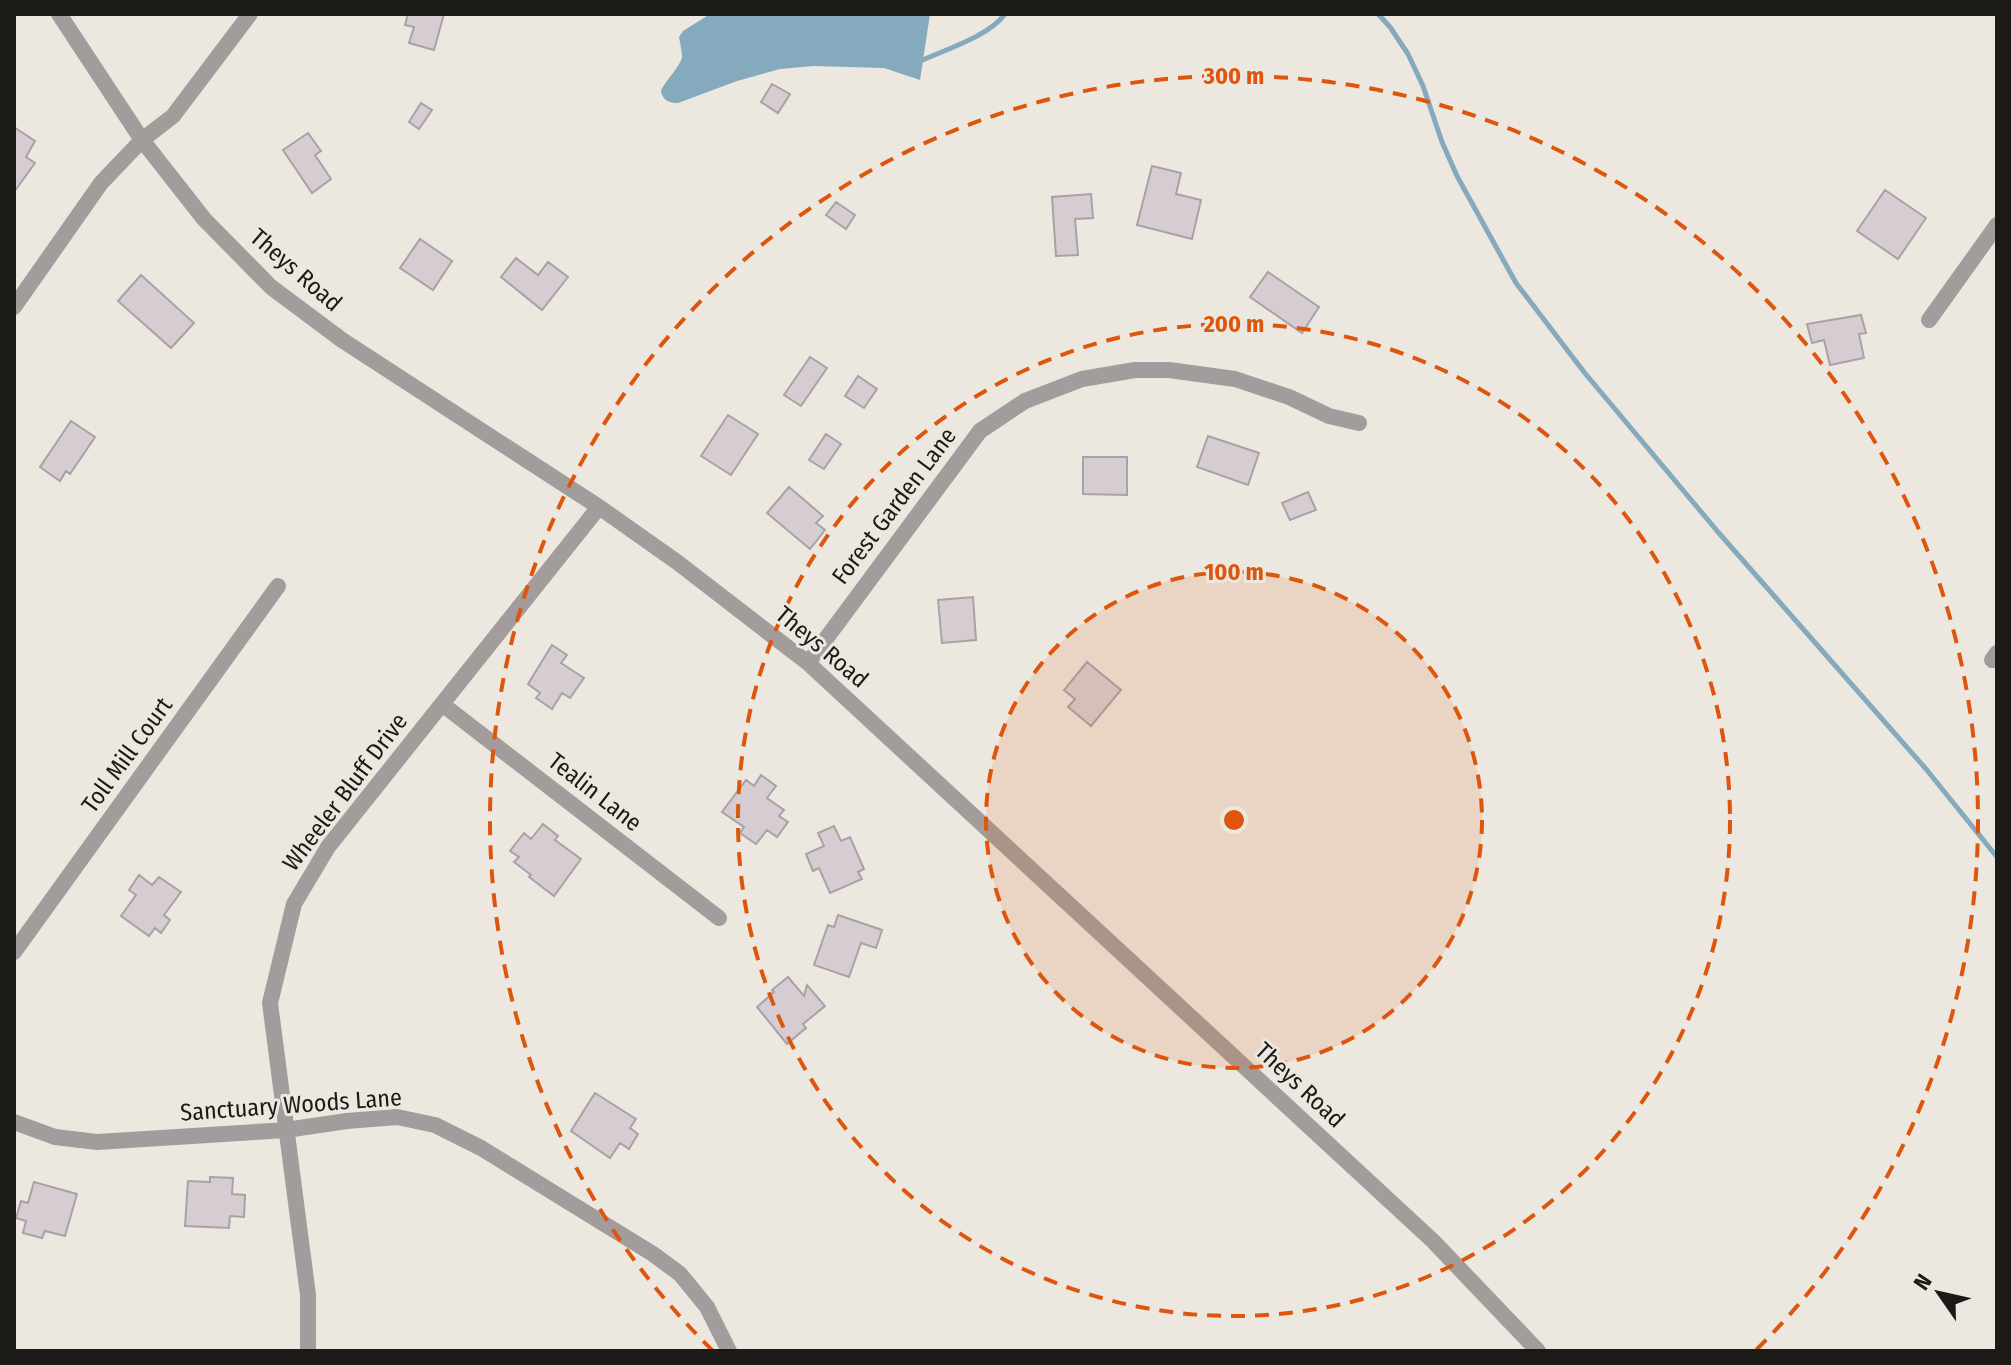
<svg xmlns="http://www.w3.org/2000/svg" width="2011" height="1365" font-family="'Fira Sans Condensed',sans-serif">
	<rect width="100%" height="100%" fill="#ece8df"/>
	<path fill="#85a9bd" d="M710,14H930L920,80L884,68L813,66L780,69L737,81L678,103C669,103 663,101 661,91C665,81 680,67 682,57C682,51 680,43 679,37L683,31Z"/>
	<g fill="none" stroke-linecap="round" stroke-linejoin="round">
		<path stroke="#85a9bd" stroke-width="5" d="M1378,14L1390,27L1408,54L1423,86L1442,142L1457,176L1516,283L1584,372L1718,532L1926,769L1997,857
			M919,58L923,60C947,49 989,36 1005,14"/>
	</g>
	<path fill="#d6cdd3" stroke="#aaa1a7" stroke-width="2" d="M408,14H444L434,50L409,43L414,27L405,25Z
		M772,84L790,94L778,113L761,102Z
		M421,103L432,110L419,129L409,122Z
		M14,127L35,141L26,157L35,163L14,192Z
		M308,133L321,151L315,155L331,179L312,193L283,150Z
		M1152,166L1181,173L1176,194L1201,200L1192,239L1137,225Z
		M1885,190L1926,218L1898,259L1857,231Z
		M1091,194L1093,218L1075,219L1078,255L1056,256L1052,197Z
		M836,202L855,215L846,229L826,215Z
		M420,239L452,261L433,290L400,268Z
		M516,258L538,275L548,262L568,277L542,310L501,277Z
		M1268,272L1319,307L1302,333L1250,297Z
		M141,275L194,323L171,348L118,301Z
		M1861,315L1866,333L1859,334L1864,358L1830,365L1824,340L1812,343L1807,324Z
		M810,357L827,368L801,406L784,395Z
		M858,376L877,389L864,408L845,396Z
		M728,415L758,434L731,475L701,456Z
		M71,421L95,437L70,474L66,471L60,481L40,467Z
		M826,434L841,444L824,469L809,460Z
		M1208,436L1259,453L1248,485L1197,467Z
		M1083,457H1127V495L1083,494Z
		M789,487L823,516L816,523L825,530L810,549L767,513Z
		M1308,492L1316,510L1290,520L1282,503Z
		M973,597L976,640L942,643L938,600Z
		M552,645L567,655L561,663L584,678L570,698L562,693L552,709L536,698L540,693L528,684Z
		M1087,662L1121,690L1091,726L1068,707L1075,699L1064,690Z
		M761,775L776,786L767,798L784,810L779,816L788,822L777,837L767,830L756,844L740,833L744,827L722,812L746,780L754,786Z
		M543,824L558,836L555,840L581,859L554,896L529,877L531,875L514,862L519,857L510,851L524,833L531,839Z
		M834,826L841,841L850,837L864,869L858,872L862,879L830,893L819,868L813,871L806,854L824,846L818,833Z
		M139,875L152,885L159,877L181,892L164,915L170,920L161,933L155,928L149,936L121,916L136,895L129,890Z
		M838,915L882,930L876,948L861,943L849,977L814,965L828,925L834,927Z
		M788,977L804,996L807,985L825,1006L803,1024L806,1028L787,1044L757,1007L774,992L772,990Z
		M595,1093L636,1119L630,1128L638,1134L629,1149L620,1143L610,1158L571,1131Z
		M210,1177L233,1178L232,1194L245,1195L244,1217L230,1216L229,1228L185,1226L188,1181L210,1182Z
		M34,1182L77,1194L65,1236L45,1231L42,1238L23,1233L26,1221L16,1218L21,1201L28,1203Z"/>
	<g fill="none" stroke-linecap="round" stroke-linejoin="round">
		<path stroke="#a29d9c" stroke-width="16" d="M59,14L142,140L204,219L271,287L342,340L599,507L677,562L808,663L1433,1241L1538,1351
			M14,307L101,183L142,140L173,116L250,14
			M1929,320L1997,225
			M1992,660L1997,653
			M808,663L980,431L1025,401L1082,379L1135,370H1169L1235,379L1289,397L1329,416L1359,423
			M442,704L719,918
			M14,952L278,586
			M14,1122L55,1137L97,1142L286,1130L347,1121L397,1117L435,1125L481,1148L653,1254L680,1274L707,1307L729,1351
			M308,1351V1295L270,1003L294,904L328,847L599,507"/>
	</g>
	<circle cx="1234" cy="820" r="248" fill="#de560d" fill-opacity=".12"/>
	<g fill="none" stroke="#de560d" stroke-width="4" stroke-dasharray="14 10">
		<circle cx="1234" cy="820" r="248"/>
		<circle cx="1234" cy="820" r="496"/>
		<path d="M713 1351A744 744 0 1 1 1755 1351"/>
	</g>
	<g text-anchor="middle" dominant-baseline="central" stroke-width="6" stroke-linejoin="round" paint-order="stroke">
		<g font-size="24" fill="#1b1a17" stroke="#ece8df">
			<text transform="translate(296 270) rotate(41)">Theys Road</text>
			<text transform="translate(894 506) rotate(-53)">Forest Garden Lane</text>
			<text transform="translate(822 647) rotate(40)">Theys Road</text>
			<text transform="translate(127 755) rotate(-54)">Toll Mill Court</text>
			<text transform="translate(345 792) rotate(-53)">Wheeler Bluff Drive</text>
			<text transform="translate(595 792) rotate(38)">Tealin Lane</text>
			<text transform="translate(1300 1085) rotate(43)">Theys Road</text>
			<text transform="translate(291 1105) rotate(-4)">Sanctuary Woods Lane</text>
		</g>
	</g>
	<circle cx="1234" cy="820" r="12" fill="#de560d" stroke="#ece8df" stroke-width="4"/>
	<g font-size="24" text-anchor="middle" font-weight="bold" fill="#de560d" stroke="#ece8df" stroke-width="6" stroke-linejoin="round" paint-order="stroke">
		<text x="1234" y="84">300 m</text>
		<text x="1234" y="332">200 m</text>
		<text x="1234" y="580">100 m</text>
	</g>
	<rect width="2011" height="1365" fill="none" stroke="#1b1a17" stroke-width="32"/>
	<g transform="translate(1939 1293) rotate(304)" stroke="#ece8df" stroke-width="6" paint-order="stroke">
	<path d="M0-6L14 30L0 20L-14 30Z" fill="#1b1a17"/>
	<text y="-12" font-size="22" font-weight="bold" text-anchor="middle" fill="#1b1a17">N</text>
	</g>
</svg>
